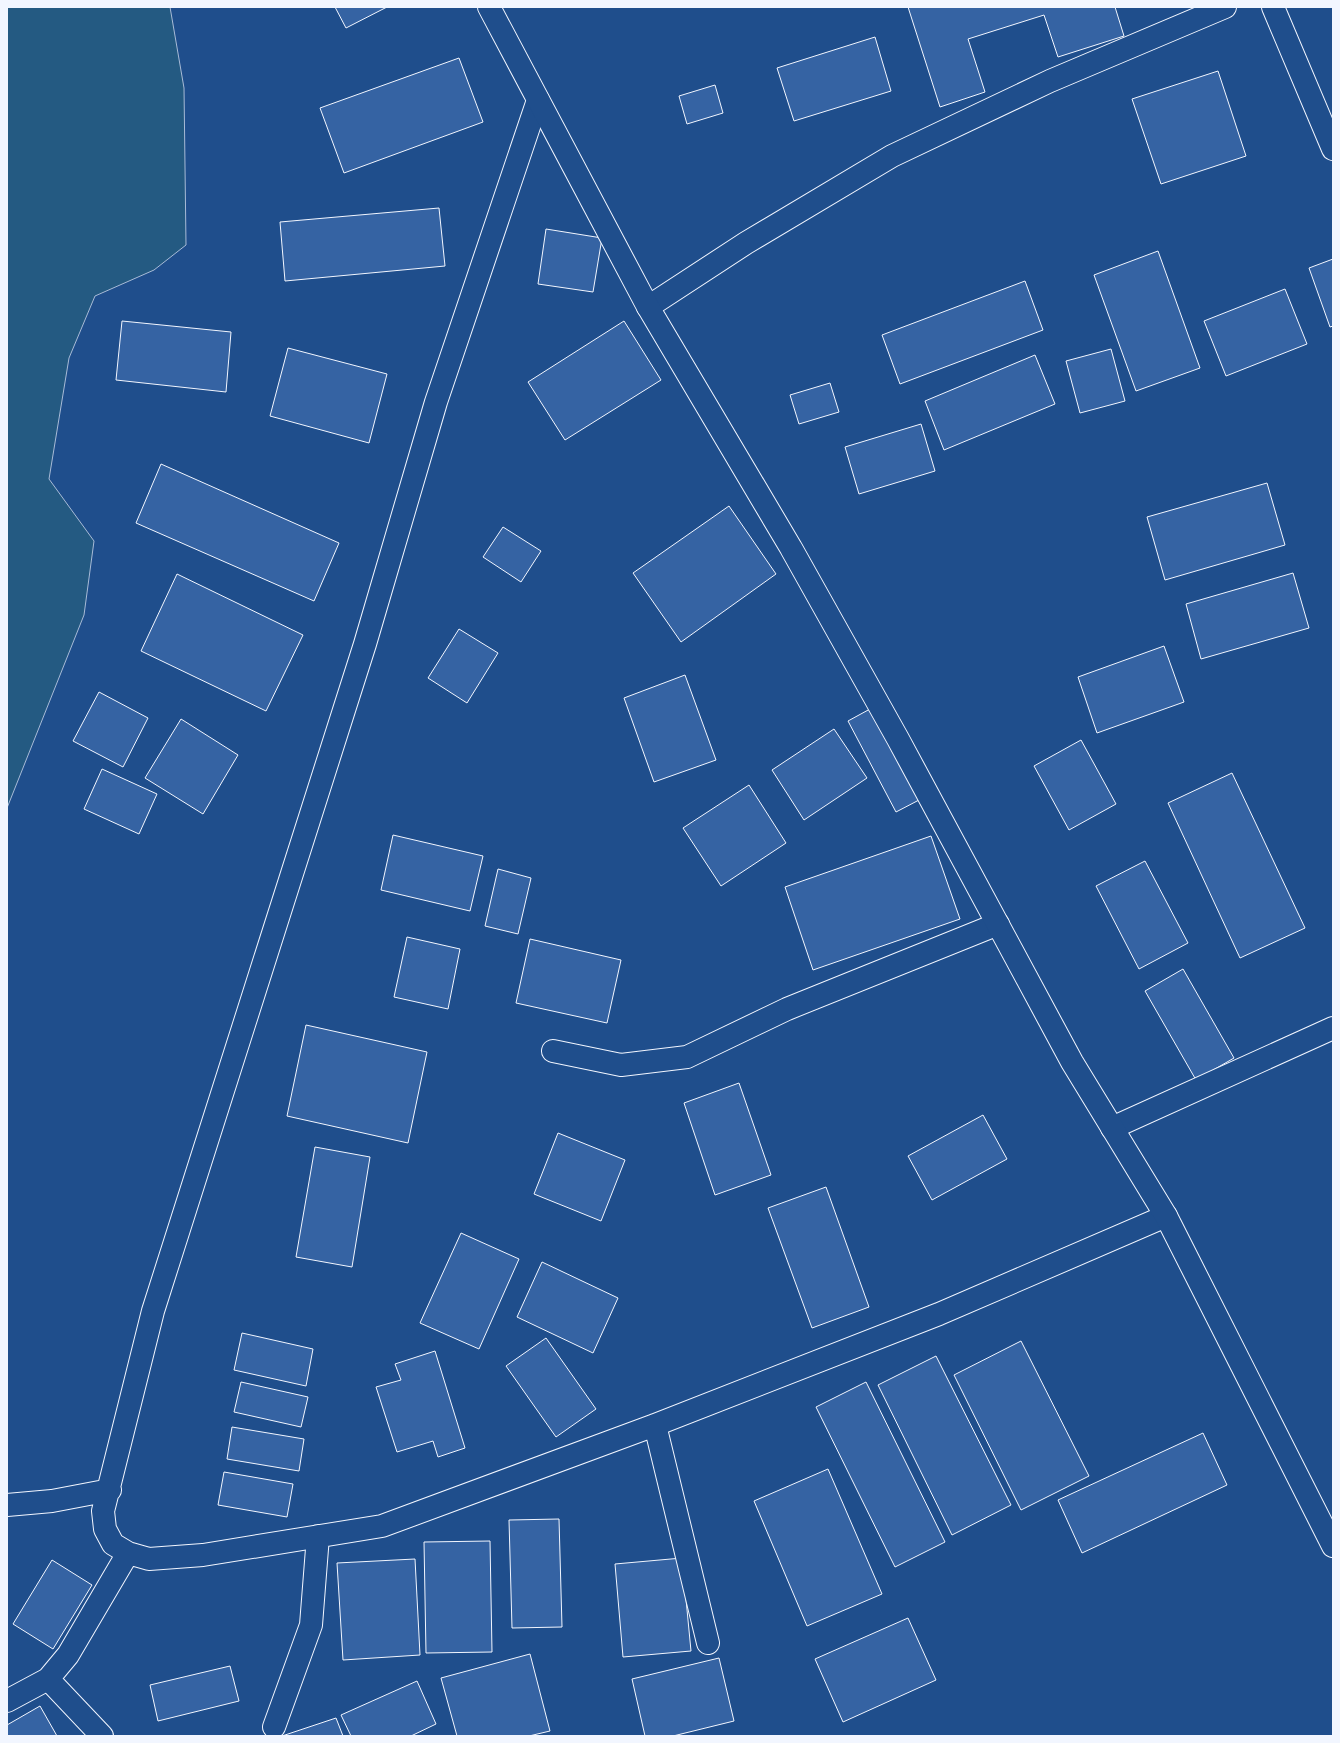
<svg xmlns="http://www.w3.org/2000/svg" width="1340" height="1743" font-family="Manrope,sans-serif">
	<rect width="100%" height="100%" fill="#1f4e8c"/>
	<path fill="#245a82" stroke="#a8bbd7" d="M7,7H170L184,88L186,245L154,270L95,296L69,358L49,479L94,541L84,615L7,808Z"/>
	<path fill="#3563a3" stroke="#f2f6ff" d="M335,7H387L346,28Z
		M908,7H1115L1124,36L1058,57L1044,15L968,39L985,92L940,107Z
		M875,37L891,91L794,121L777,68Z
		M459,58L483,122L344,173L320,108Z
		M1218,71L1246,156L1161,184L1132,99Z
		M715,85L723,113L687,124L679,96Z
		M439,208L445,266L285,281L280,222Z
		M546,229L602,238L593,292L538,284Z
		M1158,251L1200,368L1136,391L1094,275Z
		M1333,259V326L1330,327L1309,268Z
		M1025,281L1043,330L900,384L882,335Z
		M1285,289L1307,344L1226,376L1204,321Z
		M122,321L231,332L226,392L116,380Z
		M624,321L661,380L565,440L528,382Z
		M288,348L387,374L369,443L270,416Z
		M1111,349L1125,401L1080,413L1066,361Z
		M1035,355L1055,404L944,450L925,401Z
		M830,383L839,412L799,424L790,395Z
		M921,424L935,471L859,494L845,447Z
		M161,464L339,543L314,601L136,523Z
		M1267,483L1285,545L1165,580L1147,517Z
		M729,506L776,574L681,642L633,573Z
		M503,527L541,551L521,582L483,557Z
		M1293,573L1309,628L1201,659L1186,604Z
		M177,574L303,635L266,711L141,651Z
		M459,629L498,653L467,703L428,678Z
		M1164,646L1184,702L1097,733L1078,677Z
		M685,675L716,760L654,782L624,698Z
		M99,692L148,718L123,767L73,741Z
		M870,709L919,800L896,812L848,721Z
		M181,719L238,755L203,814L145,778Z
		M834,729L867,778L804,820L772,770Z
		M1081,740L1116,804L1069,830L1034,766Z
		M102,769L157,794L139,834L84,809Z
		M1232,773L1305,928L1240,958L1168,803Z
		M749,785L786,843L721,886L683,828Z
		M393,835L483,856L470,911L381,890Z
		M931,836L960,919L813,970L785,887Z
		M1145,861L1188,943L1139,969L1096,886Z
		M498,869L531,878L518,934L485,926Z
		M407,937L460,949L448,1009L394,997Z
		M530,939L621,960L607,1023L516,1003Z
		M1183,969L1234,1058L1196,1080L1145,991Z
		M306,1025L427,1052L408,1143L287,1116Z
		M739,1083L771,1175L715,1195L684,1103Z
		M983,1115L1007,1159L932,1200L908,1156Z
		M558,1133L625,1160L601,1221L534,1194Z
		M315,1147L370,1157L352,1267L296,1257Z
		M826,1187L869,1307L812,1328L768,1208Z
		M461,1233L519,1259L479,1349L420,1323Z
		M542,1262L618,1298L593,1353L517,1317Z
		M242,1333L313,1349L306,1386L234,1370Z
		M546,1338L596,1409L556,1437L506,1366Z
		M1021,1341L1089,1476L1021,1510L954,1375Z
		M435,1351L465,1448L438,1457L433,1441L397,1452L376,1387L401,1380L395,1364Z
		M936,1356L1011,1505L952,1535L878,1385Z
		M241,1382L308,1397L301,1427L234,1412Z
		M866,1382L945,1542L895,1567L816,1407Z
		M232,1427L304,1439L299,1471L227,1459Z
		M1203,1433L1227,1485L1082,1553L1058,1500Z
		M828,1469L882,1594L807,1626L754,1501Z
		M224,1472L293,1484L287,1517L218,1505Z
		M559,1519L562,1627L512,1628L509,1520Z
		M490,1541L492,1652L426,1653L424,1542Z
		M682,1558L691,1651L623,1657L615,1564Z
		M415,1559L420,1655L343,1660L337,1563Z
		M52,1560L92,1585L53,1649L13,1624Z
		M908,1618L936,1680L843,1722L815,1659Z
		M530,1654L550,1731L529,1736H457L441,1678Z
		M719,1658L734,1721L673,1736H645L632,1679Z
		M230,1666L239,1701L158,1721L150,1685Z
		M417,1681L436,1724L411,1736H351L341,1715Z
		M40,1706L57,1736H7V1725Z
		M336,1718L343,1736H282Z"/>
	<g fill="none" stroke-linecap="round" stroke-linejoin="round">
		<defs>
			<path id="street" d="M1273,7L1333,149
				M538,100L436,402L365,644L153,1311L103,1511L105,1529L113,1544L128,1553L149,1559L203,1555L382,1526L655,1425L939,1314L1166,1216
				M648,307L746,243L892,156L1050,81L1225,7
				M553,1051L621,1065L687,1057L787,1009L998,924
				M1112,1128L1333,1028
				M655,1425L708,1643
				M7,1505L52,1501L110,1490
				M48,1679L102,1736
				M7,1701L48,1679L68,1655L128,1553
				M274,1727L311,1625L318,1536"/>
			<path id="secondary" d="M489,7L648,307L791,548L898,739L1072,1062L1166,1216L1333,1546"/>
		</defs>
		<use href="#street" stroke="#f2f6ff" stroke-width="24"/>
		<use href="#secondary" stroke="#f2f6ff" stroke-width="24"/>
		<use href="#street" stroke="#1f4e8c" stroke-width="22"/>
		<use href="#secondary" stroke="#1f4e8c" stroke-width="22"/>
	</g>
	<rect width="1340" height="1743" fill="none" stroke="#f2f6ff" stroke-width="16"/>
</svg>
